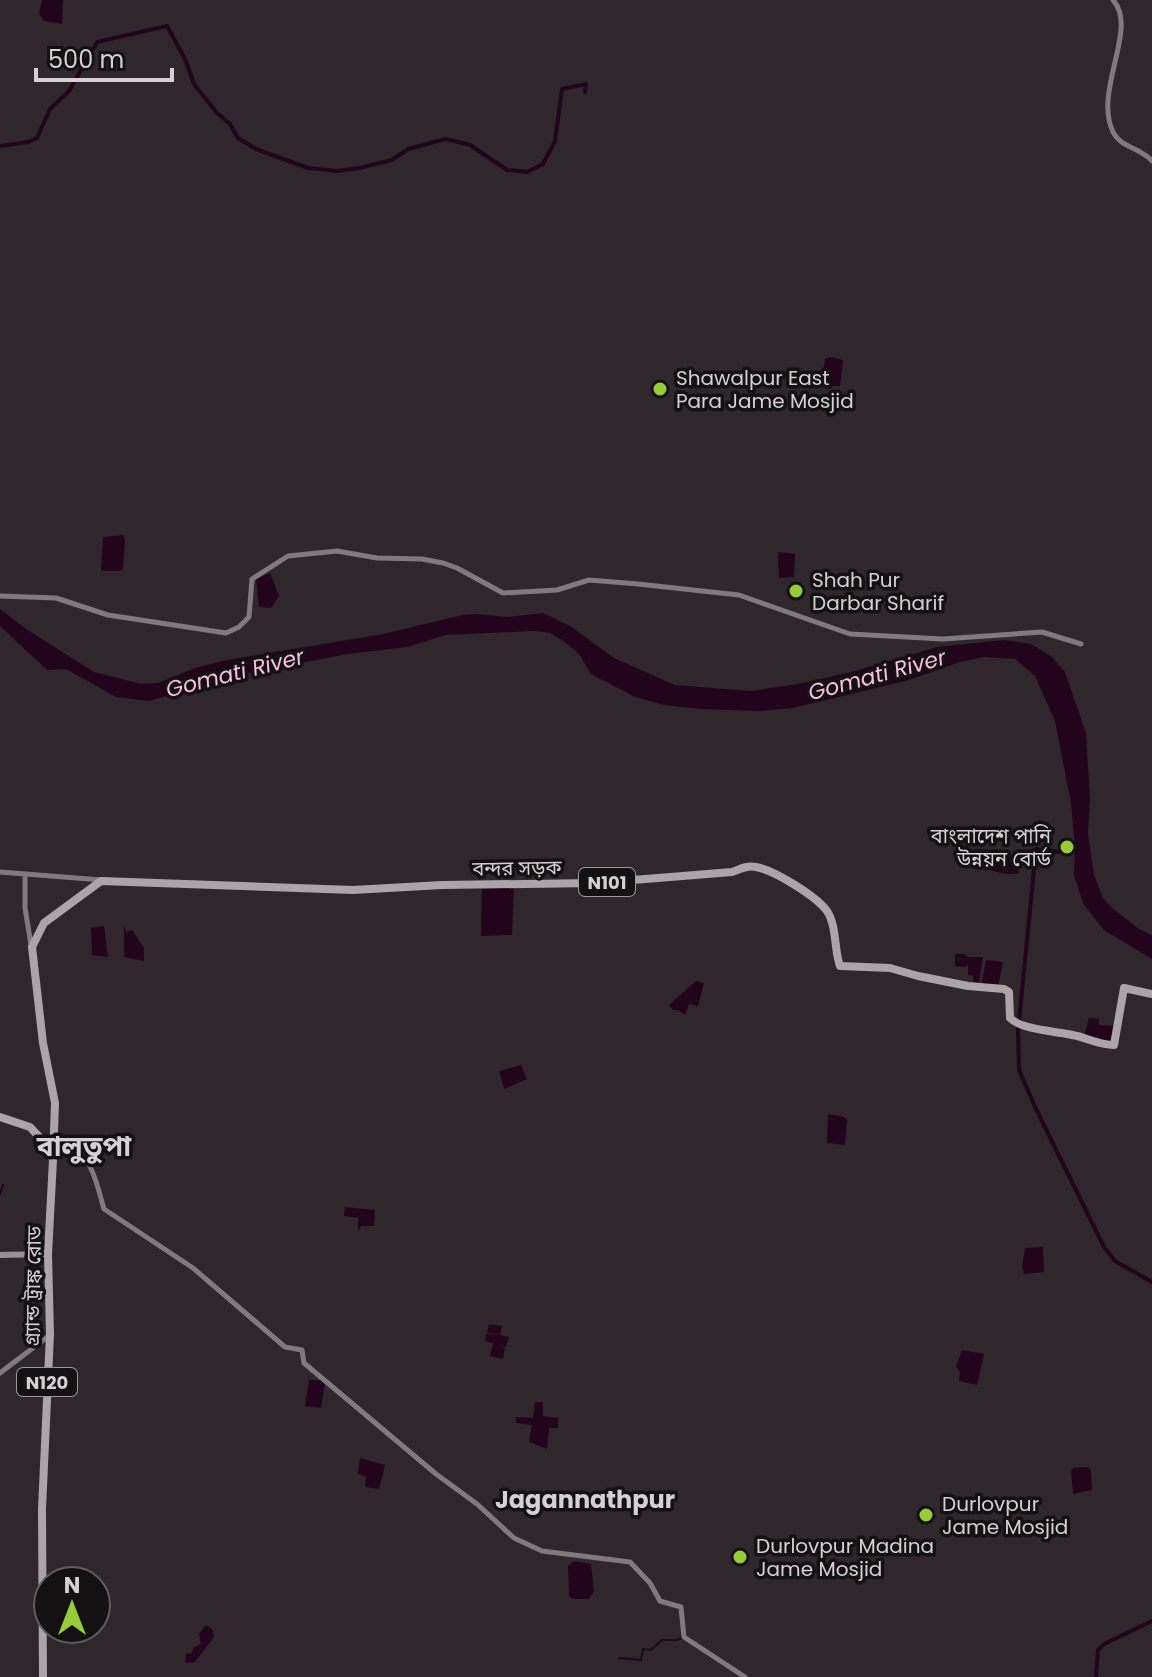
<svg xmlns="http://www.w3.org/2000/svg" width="1152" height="1677" font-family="Poppins,'Noto Sans Bengali',sans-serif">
	<rect width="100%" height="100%" fill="#2f272c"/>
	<path fill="#22051c" d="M42,0H63L62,24L44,21L39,14Z
		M830,357L843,360L840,386H829L822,383L825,359Z
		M123,535L125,540L123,569L120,571H101L103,537Z
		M778,552L795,554L794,577L779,578Z
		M270,573L279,596L271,608L259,607L256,579Z
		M0,609L26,629L94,672L141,684L158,683L195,668L227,660L383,634L463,615L477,614L508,617L543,613L570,626L614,658L675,685L751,691L797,684L852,672L937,647L1004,640L1031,644L1052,657L1065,672L1086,733L1090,798L1088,834L1094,875L1103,898L1111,907L1139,929L1152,935V959L1104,930L1084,905L1074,876L1075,848L1071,803L1055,721L1035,676L1015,659L984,657L960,662L909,680L793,708L760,711L700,709L664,705L635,697L591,674L579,654L562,640L550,633L534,631L446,635L407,647L348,654L238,675L149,701L116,697L66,669L47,670L0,626Z
		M977,854L1013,855L1019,873C1007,876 986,871 977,863Z
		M514,888L512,935L481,936L482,889Z
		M124,924L126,932L132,930L144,948V961L124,957Z
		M104,926L108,957L92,955L91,928Z
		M964,954L968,957H983L979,983L973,982V976L968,975V964L965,967L955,966V954Z
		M986,960L1003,962L998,987L981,986Z
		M696,981L704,983L698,1006L689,1004L685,1015L678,1010H673L669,1005Z
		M1089,1018L1099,1019V1025L1113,1026L1111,1041L1098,1039V1034L1096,1041L1084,1037Z
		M521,1065L527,1079L504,1089L499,1071Z
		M828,1114L844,1117L847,1120L845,1145L827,1143Z
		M345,1207L375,1210L374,1226H361L358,1232V1218L344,1216Z
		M1043,1247L1044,1272L1024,1274L1022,1268L1025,1248Z
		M489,1324L502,1326L500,1335L509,1337L506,1347L500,1346L505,1348L503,1359L490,1356L494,1340L492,1343L485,1341L486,1334L499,1335L487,1333Z
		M962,1350L984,1354L977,1385L959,1381L960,1372L956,1366Z
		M309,1380H322L325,1383L321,1408L305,1406Z
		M535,1402H543V1416L558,1418V1428H549L547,1449L529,1442L532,1425L516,1423V1417L533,1418Z
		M360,1458L385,1465L379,1489L365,1487L366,1477L358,1474Z
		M1088,1467L1091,1470L1092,1490L1073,1494L1071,1471L1073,1468Z
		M574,1561L591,1564L594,1591L589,1599H573L569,1596L568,1566Z
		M206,1625L212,1629L214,1637L194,1663L185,1662L186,1654L192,1653L193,1648L201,1644L199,1634Z"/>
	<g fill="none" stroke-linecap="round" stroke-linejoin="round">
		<path stroke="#22051c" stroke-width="2" d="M0,1194L3,1185
			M619,1658L641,1660L643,1649L651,1650L662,1640H677L683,1637"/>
		<path stroke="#22051c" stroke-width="4" d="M0,146L28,142L37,138L50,109L69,91L97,42L167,26L185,59L194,84L217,113L230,124L238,138L256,149L308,168L337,171L359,168L392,160L408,149L446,139L470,145L507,170L527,172L543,164L555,141L562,89L586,84L585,92
			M1058,852L1036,849L1018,1031L1019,1070L1036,1109L1104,1247L1115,1261L1152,1282
			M1096,1677L1098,1650L1104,1644L1152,1621"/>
		<path stroke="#807a7e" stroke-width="5" d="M1113,0C1139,28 1093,91 1113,132C1121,148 1141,148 1152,161
			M0,596L56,598L108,615L226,633L239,627L249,617L252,579L288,556L337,551L377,558L422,559L443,563L457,568L503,593L557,590L589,580L638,584L739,595L850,634L943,639L1042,632L1081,644
			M0,872L102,880
			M25,875V908L31,945
			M54,1142C91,1145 95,1179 104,1209L193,1268L285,1347L302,1350L304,1363L436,1474L477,1504L514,1538L542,1551L630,1562L650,1583L660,1601L681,1607L684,1637L745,1677
			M0,1373L50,1335"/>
		<path stroke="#989095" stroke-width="6" d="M0,1255L48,1254"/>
		<path stroke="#ada4aa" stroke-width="8" d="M0,1117L30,1127L43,1141L53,1160L48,1254L50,1334L42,1509L43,1677
			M53,1160L55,1103L43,1043L32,947L44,923L101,881L353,890L442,885L596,883L732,872C740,869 748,865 756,867C774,870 816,896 827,911C837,926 834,950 840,966L890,968L918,976L968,986L1004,989L1009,992L1010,1018C1023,1031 1059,1031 1077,1036C1089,1039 1100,1045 1114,1045L1124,988L1152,994"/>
	</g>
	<g fill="#97cc38" stroke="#141113" stroke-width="3">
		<circle cx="660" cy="389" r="8"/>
		<circle cx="796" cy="591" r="8"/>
		<circle cx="1067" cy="847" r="8"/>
		<circle cx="926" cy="1515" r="8"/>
		<circle cx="740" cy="1557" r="8"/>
	</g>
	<g text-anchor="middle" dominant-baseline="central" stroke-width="7" stroke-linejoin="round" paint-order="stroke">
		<g fill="#141113" stroke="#9b9799" stroke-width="2">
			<rect x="579" y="868" width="56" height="28" rx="6"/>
			<rect x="17" y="1368" width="60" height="28" rx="6"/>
		</g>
		<g font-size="18" font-weight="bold" fill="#d5d0d3">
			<text x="607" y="882">N101</text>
			<text x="47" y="1382">N120</text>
		</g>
		<g font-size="20" fill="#d5d0d3" stroke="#141113" text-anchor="start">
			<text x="676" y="378">Shawalpur East<tspan x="676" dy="23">Para Jame Mosjid</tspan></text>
			<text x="812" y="580">Shah Pur<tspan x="812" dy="23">Darbar Sharif</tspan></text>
			<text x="1051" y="836" text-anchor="end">বাংলাদেশ পানি<tspan x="1051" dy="23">উন্নয়ন বোর্ড</tspan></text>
			<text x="942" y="1504">Durlovpur<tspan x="942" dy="23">Jame Mosjid</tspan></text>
			<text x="756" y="1546">Durlovpur Madina<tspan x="756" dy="23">Jame Mosjid</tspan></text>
		</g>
		<g font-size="20" fill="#d5d0d3" stroke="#141113">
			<text transform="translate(517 868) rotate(-1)">বন্দর সড়ক</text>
			<text transform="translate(33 1286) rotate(-89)">গ্র্যান্ড ট্রাঙ্ক রোড</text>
		</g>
		<g font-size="22" font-style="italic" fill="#fbbce8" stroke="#141113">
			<text transform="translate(235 673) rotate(-14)">Gomati River</text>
			<text transform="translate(877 675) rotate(-15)">Gomati River</text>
		</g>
		<g font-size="24" font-weight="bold" fill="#d5d0d3" stroke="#141113">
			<text x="585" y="1499">Jagannathpur</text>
		</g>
		<g font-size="28" font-weight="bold" fill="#d5d0d3" stroke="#141113">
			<text x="84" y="1146">বালুতুপা</text>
		</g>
	</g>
	<g transform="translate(72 1605)"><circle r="38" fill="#141113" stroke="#615d60" stroke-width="2"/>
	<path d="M0-6L14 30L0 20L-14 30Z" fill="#97cc38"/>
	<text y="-12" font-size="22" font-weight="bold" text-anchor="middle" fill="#d5d0d3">N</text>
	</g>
	<path d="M36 68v12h136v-12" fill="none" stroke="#d5d0d3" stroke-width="4"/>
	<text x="48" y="68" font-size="24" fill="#d5d0d3" stroke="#141113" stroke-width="6" paint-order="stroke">500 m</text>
</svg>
